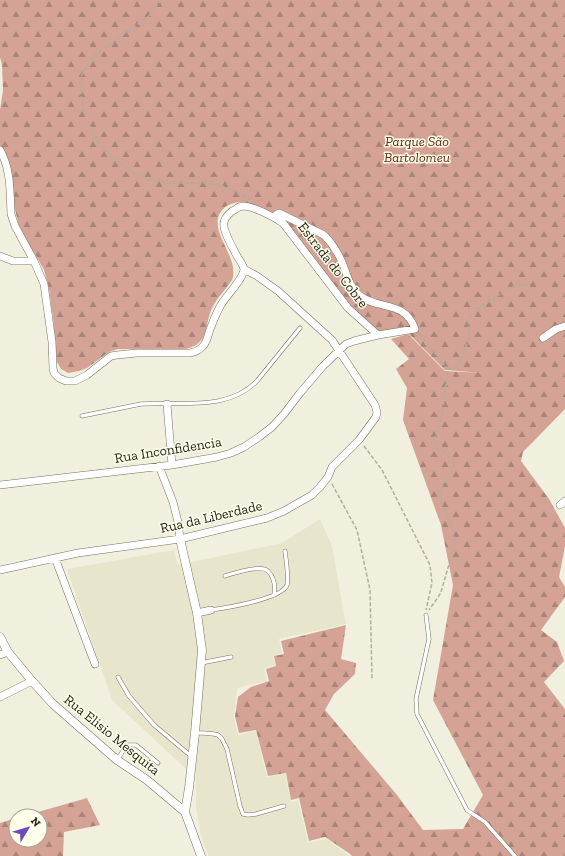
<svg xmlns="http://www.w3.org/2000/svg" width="565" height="856" font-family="'Zilla Slab',serif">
	<defs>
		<pattern id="forest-firs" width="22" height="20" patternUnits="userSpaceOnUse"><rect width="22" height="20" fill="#d4a395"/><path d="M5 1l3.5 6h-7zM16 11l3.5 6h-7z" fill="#ab8479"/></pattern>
	</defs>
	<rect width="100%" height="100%" fill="#f1f0de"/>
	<path fill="#e7e5cc" d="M320,519L332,546L346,624L279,639L282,653L273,656L275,665L264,668L267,681L237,688L234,717L238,735L256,731L267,777L285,774L291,802L298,800L308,843L326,839L350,856H208L201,835L196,808V768H185L112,700L67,569L174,550L178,565L282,543Z"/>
	<path fill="url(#forest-firs)" d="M0,0H565V409L523,452L521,461L549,499L565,528V546L559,577L565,587V597L541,630L557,642L564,661L544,682L565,709V856H352L350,854L325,837L309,841L299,798L291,800L286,773L268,776L256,730L239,733L235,716L238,697L251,687L269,681L266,669L276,666L274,656L284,654L281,641L346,625L341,659L356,663L355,674L334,694L325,710L397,795L423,830L463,829L483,795L433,700L453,585L441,525L403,420L407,388L396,369L409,359L391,339L408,334L445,371L483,373L445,370L402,327L381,332L353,311L283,219L244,202C237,202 230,203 224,208C203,228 241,256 232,280C226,289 217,298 212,308C204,326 210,343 186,349H118L109,352L87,368L79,371L68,373L61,369L57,362L53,317L49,289L44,270L35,254L23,238L18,222L0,147V110L3,90L2,65L0,57Z
		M87,798L100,825L64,832L63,856H0V823L16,818V840H40V816H24Z"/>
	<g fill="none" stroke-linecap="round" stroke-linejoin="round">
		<defs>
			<path id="service" d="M82,416L141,404C180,401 227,412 257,381L300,328
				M225,576C234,573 260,564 268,571C270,573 272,576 273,579C275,584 275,589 274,595
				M211,610C225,608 282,599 287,585C289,578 286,559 285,551
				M426,615L429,639L416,699L417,714L467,810L485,822L515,856
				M201,663L231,657
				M118,677L129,696L154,725L191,756
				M196,733H203L214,734L218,735L222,739L227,749L240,806L243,814L248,815L256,814L284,806
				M117,760L127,745H136L158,763"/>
			<path id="minor" d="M0,150C11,169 10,192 11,214L15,226L34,261L44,284L52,342L53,368L54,373L59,378L66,381H75L87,375L111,356L117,355L137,353H190C195,352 199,351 203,346C208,341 208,333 211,327C214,319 217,311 221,305C226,296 244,278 244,269C243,264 239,260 237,256C233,248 222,230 224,222C225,217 231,211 236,209C238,207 241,206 244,206C255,207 274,217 283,223L348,308L378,335
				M0,256L13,261H34
				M543,338L556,329L565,326
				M167,404L172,465
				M159,466L173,502L178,522L180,539
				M0,485L172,465L217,457L231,453L244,447L259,437L272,427L284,414L300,393L323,366L346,344L354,341L378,335L415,329C404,299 378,311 359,295C348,286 347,272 341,260C337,251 331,242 324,235L279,213L273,217
				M560,505L565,501
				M55,558L95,664
				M0,570L78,553L180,539L267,518L284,511L312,495L320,487L328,477L332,467L359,440L376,417L377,412L375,405L332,340L278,291L257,276L244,269
				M197,613L211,610
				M0,655L8,652
				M0,697L32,681"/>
			<path id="tertiary" d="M180,539L197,613L202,650L195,733L189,788L185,812
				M0,637L8,652L32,681L53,704L117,760L147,780L185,812L201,856"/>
		</defs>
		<use href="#service" stroke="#737262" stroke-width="4.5"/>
		<use href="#minor" stroke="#737262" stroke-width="8"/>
		<use href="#tertiary" stroke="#737262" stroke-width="9"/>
		<path stroke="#afae9f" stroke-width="1.5" stroke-dasharray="4 2" stroke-linecap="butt" d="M161,0L149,16L101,50L90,60L82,74L81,99L85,115L97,142L111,156L134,173L148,179L166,183H201L218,184L252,200
			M419,334L448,369L442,415L434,439C435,453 453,453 454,464C454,473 440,484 440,495C441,507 453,522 454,535C456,547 450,560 447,571C445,578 443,585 441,592C438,598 433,604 429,610
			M448,369C453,368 456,368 459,363C463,354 467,345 469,336C471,326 465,324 471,314L510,287L530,284
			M364,446L382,470L430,565L432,583L426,610
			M332,484L357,530L370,590L372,679"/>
		<use href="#service" stroke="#fff" stroke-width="3.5"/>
		<use href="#minor" stroke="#fff" stroke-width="7"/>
		<use href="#tertiary" stroke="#fff" stroke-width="8"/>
	</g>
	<g text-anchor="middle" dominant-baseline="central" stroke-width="3" stroke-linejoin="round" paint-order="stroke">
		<g font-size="14" font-style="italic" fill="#632616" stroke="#fffeeb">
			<text x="417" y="141">Parque São<tspan x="417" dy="16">Bartolomeu</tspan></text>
		</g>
		<g font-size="14" fill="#1e1e17" stroke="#fffeeb">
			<text transform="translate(333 265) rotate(52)">Estrada do Cobre</text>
			<text transform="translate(168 450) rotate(-9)">Rua Inconfidencia</text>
			<text transform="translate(211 517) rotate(-13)">Rua da Liberdade</text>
			<text transform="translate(112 735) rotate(39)">Rua Elisio Mesquita</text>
		</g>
	</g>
	<g transform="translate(28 828) rotate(52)"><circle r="19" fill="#fffeeb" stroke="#a5a496"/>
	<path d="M0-3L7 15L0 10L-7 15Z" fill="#6e4ac2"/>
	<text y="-6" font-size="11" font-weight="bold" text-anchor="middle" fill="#1e1e17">N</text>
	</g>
</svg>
